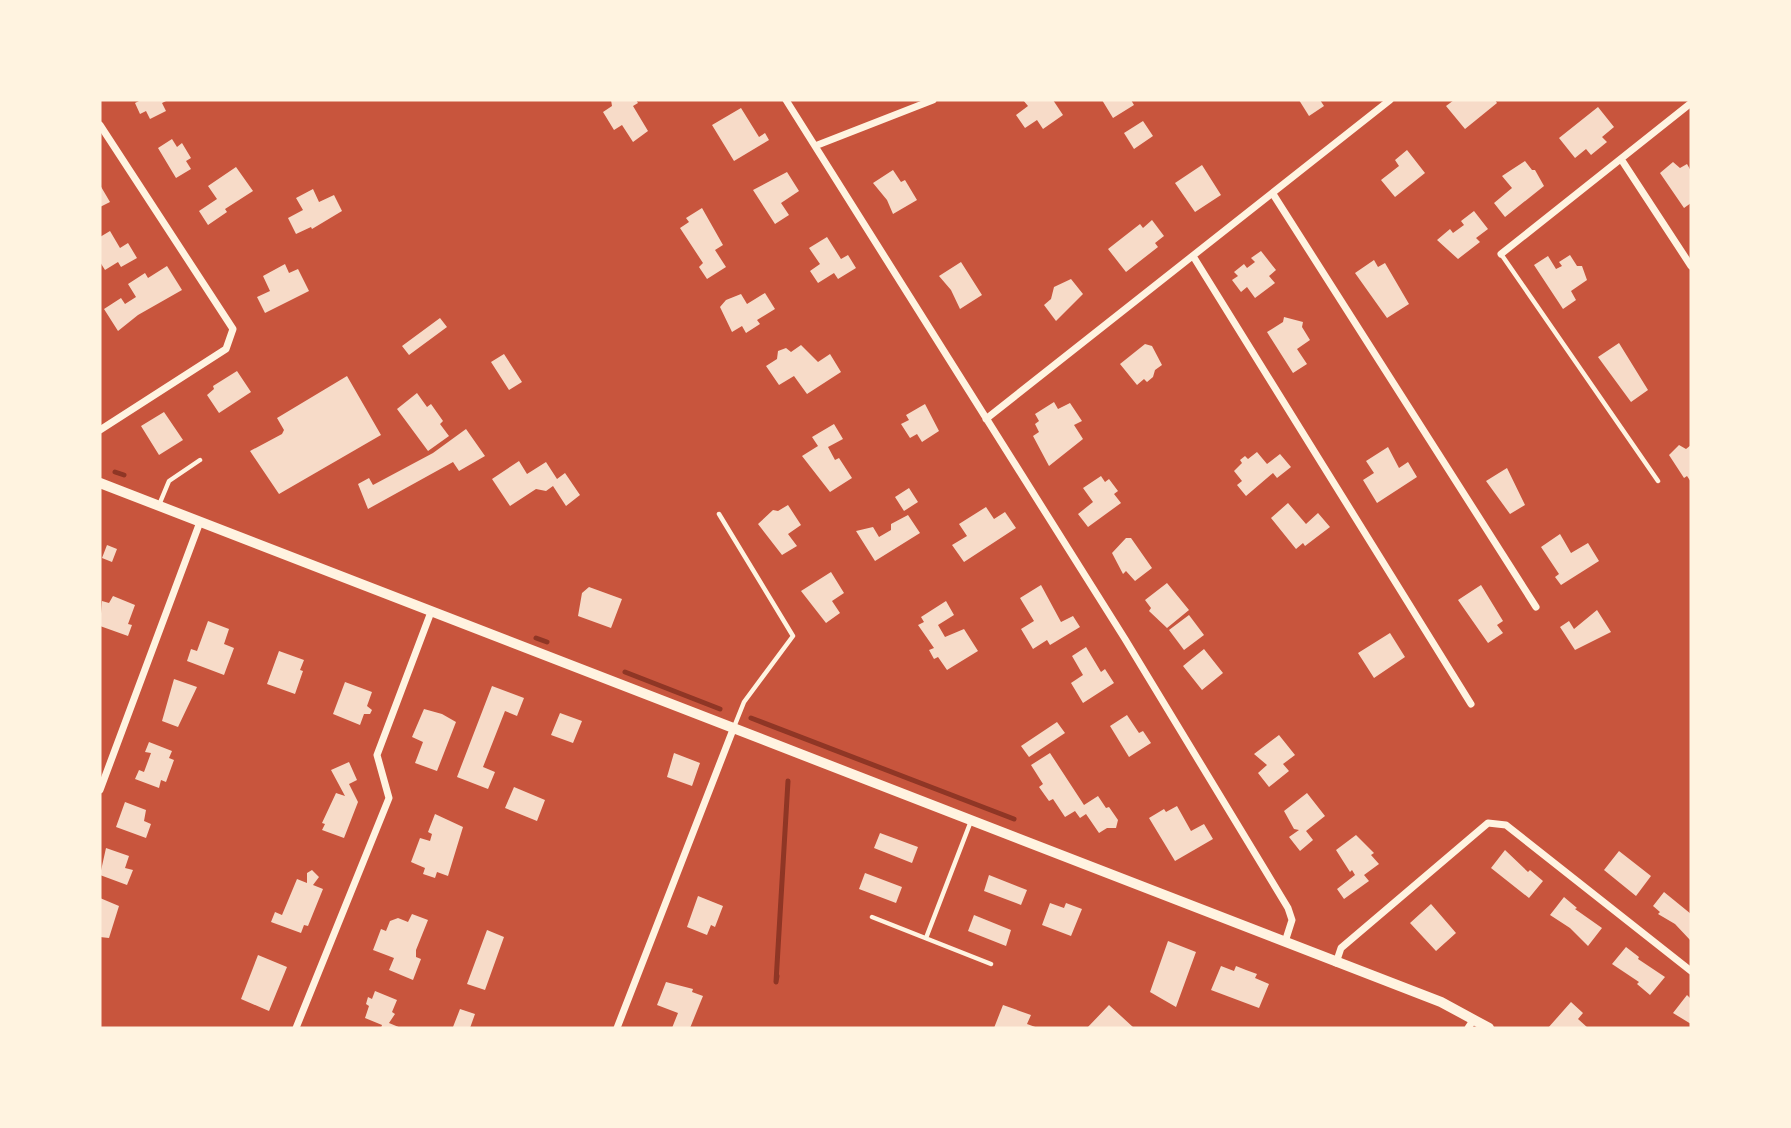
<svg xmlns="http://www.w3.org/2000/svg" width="1791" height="1128" font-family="'Noto Sans',sans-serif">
	<rect width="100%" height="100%" fill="#c8553d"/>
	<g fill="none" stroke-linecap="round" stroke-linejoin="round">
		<path stroke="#8f3625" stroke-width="5" d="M115,472L124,475
			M536,638L547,642
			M625,672L720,709
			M751,718L1014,819
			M777,976L776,982L788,781"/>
	</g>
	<path fill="#f7dbc8" d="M141,100H168L162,103L166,111L150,119L146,111L140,114L135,103Z
		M611,100H636L638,103L633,106L648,131L633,142L622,125L614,130L603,112L612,106Z
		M1023,100H1053L1063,115L1043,129L1037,120L1025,128L1016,115L1028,106Z
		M1102,100H1131L1134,105L1113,118Z
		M1299,100H1320L1324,106L1309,116Z
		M1454,100H1495L1497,103L1465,129L1446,106Z
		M1598,107L1614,127L1602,137L1607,142L1591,155L1586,149L1575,158L1559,138Z
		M741,108L759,137L765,133L769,140L734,161L712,125Z
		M1143,121L1153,136L1134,149L1124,133Z
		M172,139L177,147L182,143L191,158L186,161L191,169L176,178L158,148Z
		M1407,150L1425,173L1395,197L1381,180L1399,166L1395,160Z
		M1525,161L1532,170H1535L1544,186L1505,217L1494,203L1512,188L1502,176Z
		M1673,162L1680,168L1687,164L1691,171V203L1684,208L1660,173Z
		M1202,165L1221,195L1195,212L1175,183Z
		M236,167L253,191L225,209L227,212L208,225L199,211L217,199L208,186Z
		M893,170L901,182L905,180L917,200L893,214L887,200L873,183Z
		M787,172L799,191L781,203L789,215L775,224L753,190Z
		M100,185L110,202L100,207Z
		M313,189L319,202L334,195L342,211L312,229L311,227L296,234L288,218L303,210L296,198Z
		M702,208L723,245L715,250L726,267L707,279L699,267L703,263L680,228L689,222L686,218Z
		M1474,211L1488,229L1476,238L1480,242L1458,259L1437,240L1450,229L1453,233L1464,225L1461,221Z
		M1152,220L1164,236L1155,243L1158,247L1126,272L1108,249L1140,224L1143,228Z
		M110,231L120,248L128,243L137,258L121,267L118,262L105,270L100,262V237Z
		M827,237L841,259L848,255L856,268L838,279L834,273L818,283L810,271L820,264L809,248Z
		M1261,251L1276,270L1269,276L1275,283L1255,298L1247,287L1241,292L1232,280L1238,276L1234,272L1244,264L1247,268L1255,262L1251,258Z
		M1570,255L1577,266H1582L1587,280L1571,291L1576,300L1563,309L1534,265L1548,256L1556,269L1562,266L1559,262Z
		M1374,260L1378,267L1385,263L1409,304L1387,318L1355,273Z
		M961,262L982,295L960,309L951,290L939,276Z
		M285,264L289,273L298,269L309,291L265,313L257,297L270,291L263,276Z
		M167,266L182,290L138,315L118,331L104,309L121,298L125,304L136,297L128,284L145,273L148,278Z
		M1071,279L1083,294L1056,321L1044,305L1051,299L1054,287Z
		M765,293L775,309L757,320L760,324L746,333L742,326L732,332L720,307L726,300L741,294L747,304Z
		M1284,317L1303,322L1302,327L1310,340L1297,349L1307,364L1293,373L1267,332L1283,322Z
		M440,318L447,327L409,355L402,346Z
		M1619,343L1648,390L1631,402L1598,357Z
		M1145,344L1152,346L1162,365L1155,370L1153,377L1147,382L1144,379L1137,385L1120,364Z
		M801,345L818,362L830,354L841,372L807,394L794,376L779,385L766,366L777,359L778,351L786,348L791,352Z
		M504,354L522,382L509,390L491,362Z
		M237,371L251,392L219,413L207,395L214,389L213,386Z
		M347,376L381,435L279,494L250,451L282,434L284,430L277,418Z
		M417,393L427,407L431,404L443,421L440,424L449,436L428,451L397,409Z
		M1054,402L1058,409L1070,403L1082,421L1074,425L1083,439L1049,466L1033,436L1039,432L1035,424L1039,421L1035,414Z
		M925,404L939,431L922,442L917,434L910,438L901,424L909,420L906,415Z
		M164,412L183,440L159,455L141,426Z
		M834,424L843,439L828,447L835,460L839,458L852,478L830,492L802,456L818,446L812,437Z
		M466,429L485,456L459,471L453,462L368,509L358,484L369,478L373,485L433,453Z
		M1679,445L1686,449L1691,445V482L1687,476L1684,478L1669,455Z
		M1388,447L1399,468L1408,462L1417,477L1377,503L1363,480L1374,473L1366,461Z
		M1257,452L1267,464L1280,454L1291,467L1277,478L1273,473L1246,496L1237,485L1242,481L1234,471L1242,463L1240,460L1245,456L1248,459Z
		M519,461L527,474L546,462L557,479L565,473L580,495L566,506L553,486L546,491L536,489L510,506L492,479Z
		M1507,468L1525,505L1510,514L1486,481Z
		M1101,476L1105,482L1109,479L1118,491L1114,494L1121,503L1088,527L1078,514L1093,502L1083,488Z
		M909,488L918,502L904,511L895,497Z
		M1288,503L1306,524L1318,513L1330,527L1305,546L1303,543L1296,549L1271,518Z
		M788,505L801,525L788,534L797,546L782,555L758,524L773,510L778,511Z
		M986,507L994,519L1005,512L1016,528L964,562L952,545L967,536L959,524Z
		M908,515L920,533L875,561L856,531L873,527L879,537L891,530V524Z
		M1560,534L1571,553L1588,543L1599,561L1561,585L1555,577L1559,574L1541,547Z
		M1126,538H1131L1152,568L1135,581L1126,571L1123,574L1112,553Z
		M107,545L117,549L112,562L102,558Z
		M831,572L844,593L832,601L840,613L826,623L801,591Z
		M1167,583L1189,610L1167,628L1149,611L1151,608L1145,600Z
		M1041,585L1061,622L1073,616L1080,627L1050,645L1047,640L1033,649L1021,629L1034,621L1020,598Z
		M1481,585L1503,621L1497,625L1503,633L1488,643L1458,600Z
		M589,587L622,599L611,628L578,616L582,593Z
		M113,596L135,605L128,624L132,625L128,636L100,626L102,601L109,603Z
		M946,601L954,615L938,625L945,637L964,629L978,651L947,670L938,657L934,659L929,650L934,648L918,625L924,622L921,617Z
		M1597,610L1611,632L1575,650L1560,627L1569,621L1574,629Z
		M1189,615L1204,635L1184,650L1169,630Z
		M208,621L229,629L224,644L234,648L224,675L187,661L191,649L197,651Z
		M1390,633L1405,657L1374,678L1358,653Z
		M1086,647L1101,672L1105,669L1114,683L1083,703L1071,683L1083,675L1072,656Z
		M1204,649L1223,673L1202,690L1183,666Z
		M279,651L304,660L300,670L303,671L295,694L267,684Z
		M174,679L197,687L178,727L162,721Z
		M345,682L372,692L367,706L372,710L370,714H364L360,725L333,714Z
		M492,686L524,698L517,716L505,711L483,767L495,772L488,789L457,777Z
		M424,709L442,714L456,722L437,771L415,763L423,742L412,737Z
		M560,713L582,721L573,743L551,735Z
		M1127,715L1139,733L1143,731L1151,743L1129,757L1110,726Z
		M1057,722L1065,733L1029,757L1021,746Z
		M1279,735L1295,755L1283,764L1289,771L1269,787L1258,773L1267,765L1254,754Z
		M149,742L172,751L169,758L174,760L166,782L161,780L159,788L135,779L139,770L144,772L151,753L145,752Z
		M674,753L700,763L692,786L667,777Z
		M1050,753L1084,805L1098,796L1106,808L1109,807L1118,820L1116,828H1107L1099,833L1086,814L1080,818L1075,811L1065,817L1053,799L1049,801L1039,787L1043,784L1031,765Z
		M349,762L357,780L349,784L358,802L344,838L322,830L325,824L322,823L336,793L345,796L331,770Z
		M514,787L545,800L537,821L505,808Z
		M1307,793L1325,816L1306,831L1313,840L1300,851L1289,837L1299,830L1294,829L1284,811Z
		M125,802L146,810L144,821L151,824L146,838L116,827Z
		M1177,806L1191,831L1204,824L1213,839L1175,861L1149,818L1164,809L1166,812Z
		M435,814L463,827L448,876L437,872L435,878L423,874L425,868L411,862L420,838L430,841L432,834L428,832Z
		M880,833L918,847L912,863L874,848Z
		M1356,835L1374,853L1371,855L1379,864L1364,875L1369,881L1344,899L1337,889L1355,875L1352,870L1350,872L1336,850Z
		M106,848L129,856L125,868L133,870L127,885L100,875Z
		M1505,850L1528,872L1530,870L1543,881L1529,898L1491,868Z
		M1619,851L1651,876L1636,896L1604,870Z
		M312,870L319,877L313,885L323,889L308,926L304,925L301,933L271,922L275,912L282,915L297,879L307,883V873Z
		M865,873L902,887L896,903L859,889Z
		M989,875L1027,890L1021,905L984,891Z
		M1664,892L1691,914V941L1675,924L1658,914L1660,912L1653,906Z
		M698,896L723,906L715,927L711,925L707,935L687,927Z
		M1564,897L1577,908L1575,909L1602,928L1588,946L1570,928L1550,915Z
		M100,898L119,906L109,938L100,937Z
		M1050,903L1064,908L1066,903L1082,909L1071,936L1042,925Z
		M1431,904L1456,933L1436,951L1410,923Z
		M412,914L428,920L416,950V957L421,959L413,980L389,970L394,958L373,950L381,929L386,931L390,921L398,918L408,922Z
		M974,915L1011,930L1006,946L968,931Z
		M487,930L504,937L485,990L467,984Z
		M1168,941L1196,952L1176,1007L1150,992Z
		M1626,947L1639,957L1638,959L1665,977L1650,995L1637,984L1639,982L1612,964Z
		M258,955L287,967L269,1011L241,999Z
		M1221,966L1234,971L1236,966L1246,970L1257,974L1255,978L1269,984L1259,1008L1211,990Z
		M666,982L693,989L692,992L703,996L690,1028H672L678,1013L657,1005Z
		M375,991L397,1000L392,1012L395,1014L389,1023L401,1028H381L382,1025L365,1018L369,1006L366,1004L368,997L372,999Z
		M1687,995L1691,999V1024L1673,1013Z
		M1571,1002L1583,1013L1578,1019L1588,1028H1548Z
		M1003,1005L1031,1015L1027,1024L1038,1028H994Z
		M1109,1005L1134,1028H1087Z
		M460,1009L475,1014L470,1028L453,1027Z"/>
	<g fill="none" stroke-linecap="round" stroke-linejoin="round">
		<path stroke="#fff3e0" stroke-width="4.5" d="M1501,254L1658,481
			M159,505L169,481L200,460
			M719,514L793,636L744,702L734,727
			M872,917L991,964
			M926,938L971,821"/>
		<path stroke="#fff3e0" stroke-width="7" d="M786,100L1125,639L1288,908L1292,920L1285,942
			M100,125L233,329L226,349L100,430
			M815,146L933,100
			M1621,159L1691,266
			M1273,194L1536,607
			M1501,254L1691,103
			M1193,256L1471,704
			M986,419L1390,100
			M100,790L200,522
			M1336,963L1341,948L1488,823L1506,825L1691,971
			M296,1028L389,798L377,755L431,612
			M617,1028L734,727
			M1468,1028L1474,1019"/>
		<path stroke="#fff3e0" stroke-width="10" d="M100,483L1441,1002L1489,1028"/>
	</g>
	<rect width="1791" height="1128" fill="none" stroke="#fff3e0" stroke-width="203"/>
</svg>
